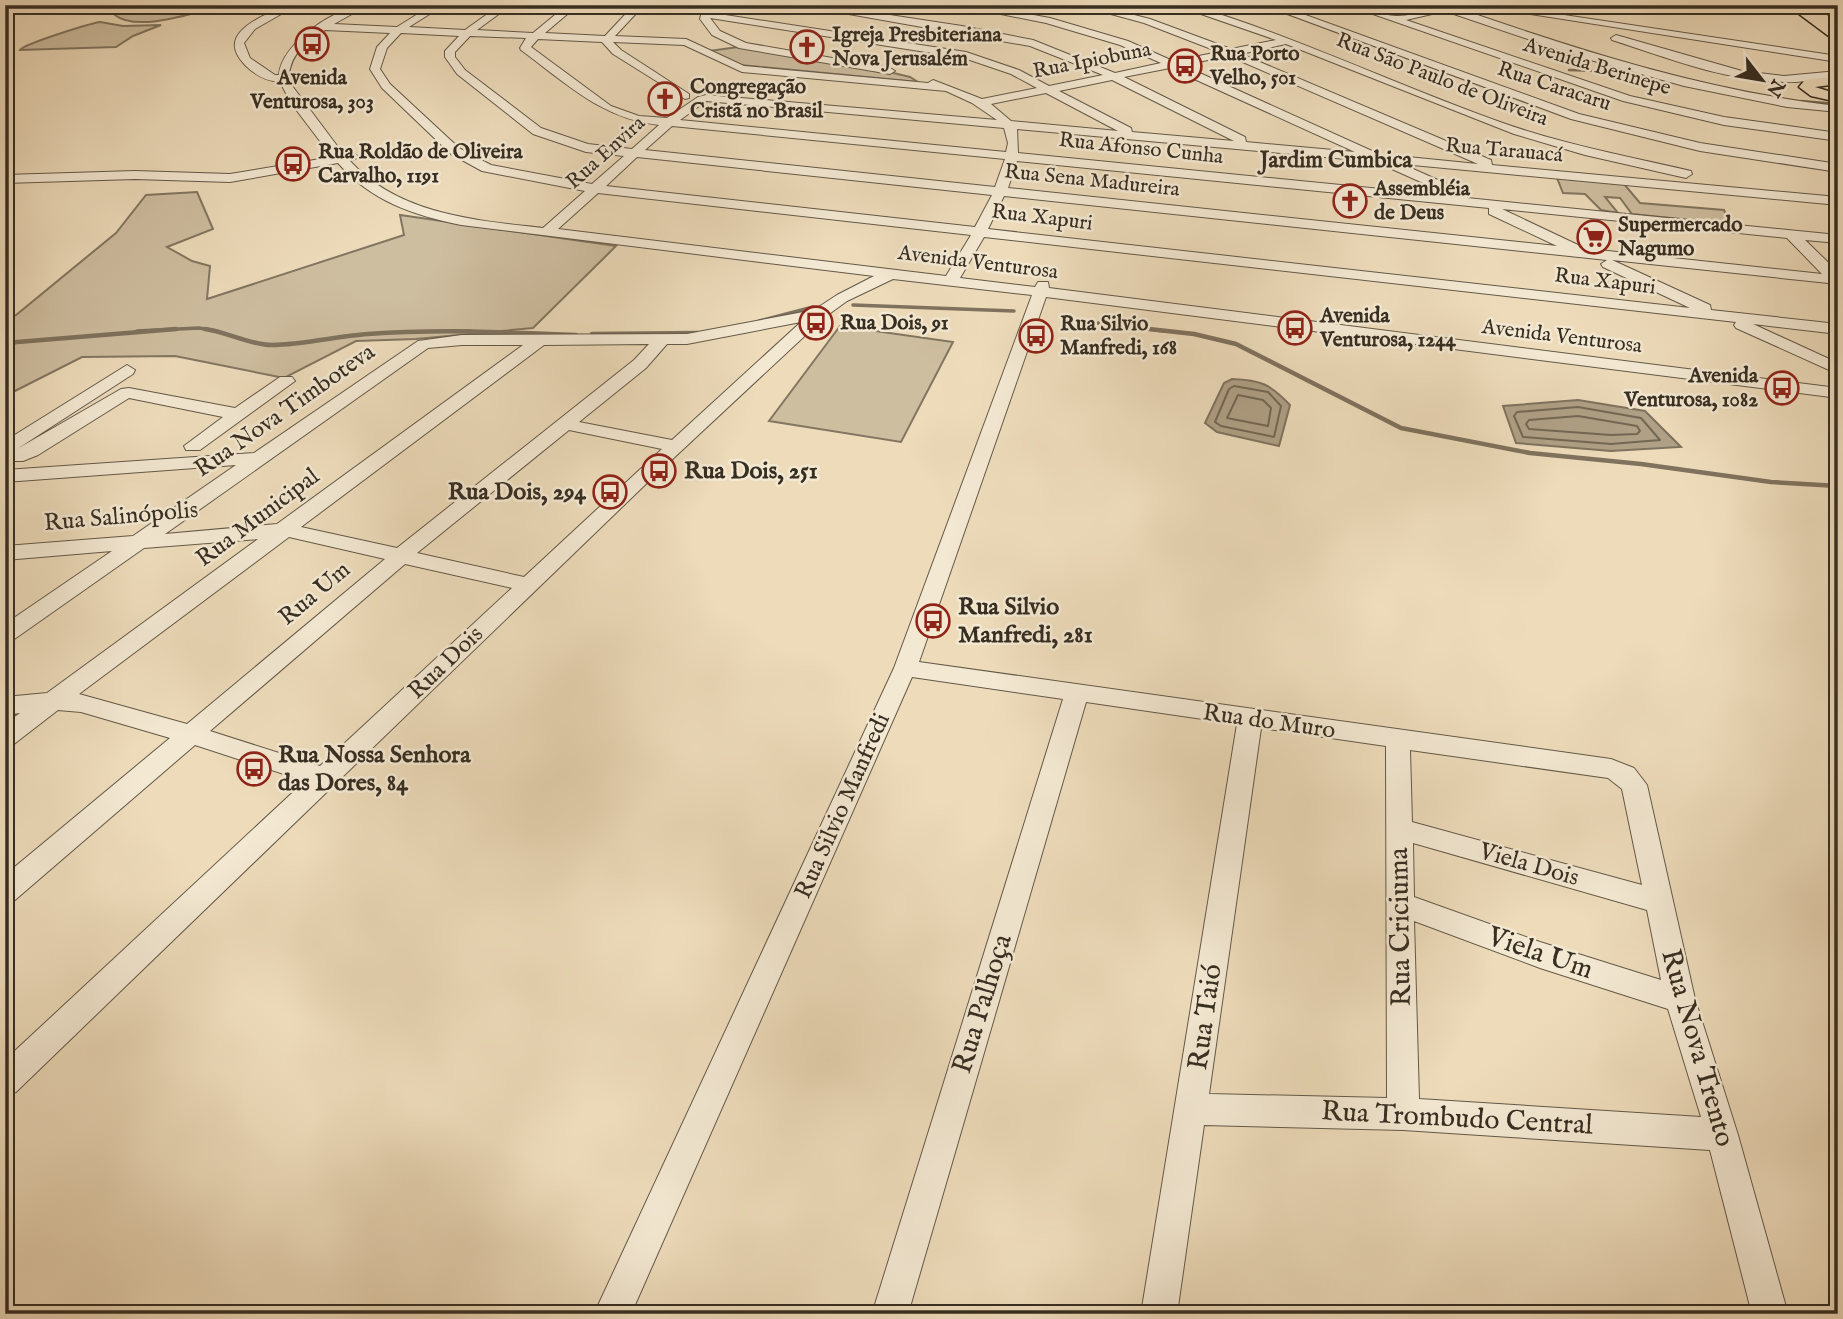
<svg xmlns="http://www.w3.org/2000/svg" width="1843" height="1319" font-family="'IM FELL English',serif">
	<rect width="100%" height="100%" fill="#eddbba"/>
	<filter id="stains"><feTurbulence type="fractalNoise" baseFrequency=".00286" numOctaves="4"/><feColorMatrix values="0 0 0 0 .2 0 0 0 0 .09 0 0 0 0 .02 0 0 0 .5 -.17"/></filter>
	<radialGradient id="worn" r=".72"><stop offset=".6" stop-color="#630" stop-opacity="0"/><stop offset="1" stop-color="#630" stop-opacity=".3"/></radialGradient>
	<path fill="#cebea0" stroke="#827661" stroke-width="2" d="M127,5H200L214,8C190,14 136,32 115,15Z
		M100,22L123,26L161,25L133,36L116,47L20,50C24,44 88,24 100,22Z
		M738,47L881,70L910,77L918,82L740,65L709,51Z
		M1557,178L1624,184L1640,203L1724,210L1730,224L1632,214L1620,198L1605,197L1618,213L1601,210L1585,194L1563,193Z
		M197,192L213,229L167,247L192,261L210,266L207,299L404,235L400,215L616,246L533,328L416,339L356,341L284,378L175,356L82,357L5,396V318L16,315L116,233L146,195Z
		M840,326L953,342L901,442L769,421Z"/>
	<path fill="#afa086" stroke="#7f725e" stroke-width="2" d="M1232,379C1261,380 1270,384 1290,405L1279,446L1217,432L1205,423L1224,383Z
		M1578,400L1645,411L1681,447L1611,451L1516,443L1503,406Z"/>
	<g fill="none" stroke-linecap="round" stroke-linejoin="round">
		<path stroke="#736754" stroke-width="2" d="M1234,386L1268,392L1281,406L1274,437L1221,426L1215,422L1229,389Z
			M1238,395L1263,400L1271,408L1268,426L1227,418Z
			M1578,407L1641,418L1660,440L1611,444L1523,437L1514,416L1517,412Z
			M1578,416L1637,426L1640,431L1637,434L1611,435L1529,429L1526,424L1529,420Z"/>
		<path stroke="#7f725e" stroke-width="2.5" d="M1569,70L1627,72
			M1801,101L1838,104"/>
		<path stroke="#7f725e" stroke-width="3.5" d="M853,305L1014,311
			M759,321L813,307
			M1098,323L1164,331
			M137,331L199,328L217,331
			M444,331H471"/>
		<path stroke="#7f725e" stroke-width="4.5" d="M205,329C227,332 250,345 272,345C304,345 336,336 368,334C437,329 506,332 576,335
			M1149,329L1194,334L1236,344L1401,428L1530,453L1641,464L1771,482L1838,486
			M592,334L698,333
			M5,343L176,329"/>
		<defs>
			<path id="minor" d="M285,5H297L255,29L244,43L250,58L275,75H279C281,43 338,5 368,5L334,24L397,27L432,5H444L409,27L465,30L500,5H511L477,30L533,33L567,5H578L545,33L605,36L634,5H644L615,36L686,39L744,66L928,83L933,80L982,99L1037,88L1011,74L964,58L710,18L720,31L746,43L890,68L895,71L890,74L739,48L712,35L700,19L701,15L706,12L966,52L1019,70L1049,86L1103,75L1030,46L798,5H824L962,26L1033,40L1115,73L1161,63L1120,45L1046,23L956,5H979L1050,18L1128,41L1173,61L1219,52L1144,23L1078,5H1095L1150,19L1231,49L1276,40L1175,5H1191C1297,37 1396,85 1500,122C1562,144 1626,156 1691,171L1692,174L1686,178L1585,155L1514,134L1286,44L1241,54L1491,160L1492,165L1838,197V205L1402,164L1467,193V198L1838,235V243L1805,240L1838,272V284L1612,260L1710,305L1711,310L1838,324V334L1753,324L1838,363V374L1736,328L1734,325L1736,322L984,237L960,278L1035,287L1038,282H1048L1049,288L1838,388V398L1046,297L919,662L1611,759L1634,768L1647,785L1695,999L1738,1135L1788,1314H1752L1710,1150L1403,1130L1204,1125L1177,1314H1141L1237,724L1086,702L908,1314H872L1063,699L912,677L631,1314H594L894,668L1032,295L893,279L847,301L825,317L649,481L16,1092L5,1096V1060L305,781L195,745L15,900L5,904V875L170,738L81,712L58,710L14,744L5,746V724L20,713L5,715V697L47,693L258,539L144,548L13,640L5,643V624L112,551L5,560V546L133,536L236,465L5,482V470L254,453L418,341L462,335L687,334L814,310L837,295L874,276L461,225C413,215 371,201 338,163L230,182L135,179L5,183V175L135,171L230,174L332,157L291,103L280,82C266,81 255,75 245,65C214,33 261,18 285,5ZM325,30L390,33L377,47L370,69L382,88L451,154L482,171L585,191L543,228C475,220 399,215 350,161L359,157L353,153L344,155L293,87L290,81L301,77L296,74L289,75C291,53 308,40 325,30ZM401,33L459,36L445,51V57L457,74L533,134L586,152L624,156L592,184L491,165L459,148L390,84L380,69L387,48ZM470,36L526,38L520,48L521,50C566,83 602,119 659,125L632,149L588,144L541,128L465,70L455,57V52ZM538,39L602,42L613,54L685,99L689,98V94L621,50L613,42L684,45L742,72L946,91L972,103L997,120L706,95L698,97L667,118L639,116L611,106L531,47ZM1229,56L1478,164L1398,156L1392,160L1182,65ZM1170,68L1355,152L1246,142L1245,137L1124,77ZM1112,80L1234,141L1132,132L1131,128L1059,91ZM1046,93L1118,131L1011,121L991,104ZM706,101L1004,128L1008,143L1006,152L680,120ZM672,126L1005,159L995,187L645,150ZM1017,129L1357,160L1363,156L1452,196L1018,153ZM637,157L992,195L975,227L606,186ZM1017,161L1489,208V214L1557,246L1008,188ZM598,193L971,235L946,276L558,229ZM1004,196L1607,260L1601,264L1603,267L1690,308L988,229ZM1502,209L1787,238L1822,274L1580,248L1578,245ZM801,322L672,440L579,422L646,368L667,344H687ZM649,344L634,360L397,548L301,527L544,345ZM462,345H523L277,524L165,534L428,348ZM569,430L662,449L524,577L417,553ZM289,537L385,559L187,724L79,694ZM405,564L512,588L320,766L210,731ZM1261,728L1386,746L1387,1098L1209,1094ZM1410,750L1608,778L1622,789L1642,885L1412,822ZM1413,843L1647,910L1661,980L1540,942L1414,897ZM1414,921L1540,968L1668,1009L1701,1117L1419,1099Z
				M1263,5H1278L1579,114L1700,143L1838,164V172L1700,151L1571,119Z
				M1347,5C1365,5 1380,16 1397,16C1418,16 1440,5 1464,5L1457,8C1582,51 1705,91 1838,106V112L1787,107L1684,86L1587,59L1445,11L1406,20L1630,96L1724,117L1838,133V141L1724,125L1623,101Z
				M1472,5H1498L1838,56V62Z
				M1616,35L1742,71L1784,76L1838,71V77C1820,79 1802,83 1784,82C1725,81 1668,58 1612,40L1611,38Z
				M127,365L135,370L133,374L17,449L121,389L129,388L235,408L280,377H292L295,381L200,450H186L184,446L223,417L129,398L38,455L23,461H5V441Z"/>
			<path id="major" d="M1787,5H1801L1834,27L1838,31V43Z
				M1838,76V84L1815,87L1838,94V102L1811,96L1799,87L1805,80Z"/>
			<path id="highway" d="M1794,5H1811L1838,22V33Z"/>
		</defs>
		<use href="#minor" stroke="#645948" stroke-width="2"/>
		<use href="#major" stroke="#372e22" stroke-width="3"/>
		<use href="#highway" stroke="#372e22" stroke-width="3"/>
		<use href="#minor" fill="#f3e8d2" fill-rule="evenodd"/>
		<use href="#major" fill="#eddbba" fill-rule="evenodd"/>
		<use href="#highway" fill="#eddbba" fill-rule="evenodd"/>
	</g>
	<defs>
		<symbol id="bus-ring" viewBox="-11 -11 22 22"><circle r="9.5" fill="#f3e8d2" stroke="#8f2418" stroke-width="1.5"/><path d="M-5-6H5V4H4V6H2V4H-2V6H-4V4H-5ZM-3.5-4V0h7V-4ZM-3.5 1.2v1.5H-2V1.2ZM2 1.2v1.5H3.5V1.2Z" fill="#8f2418"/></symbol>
		<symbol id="church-ring" viewBox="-11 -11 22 22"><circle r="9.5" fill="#f3e8d2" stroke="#8f2418" stroke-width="1.5"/><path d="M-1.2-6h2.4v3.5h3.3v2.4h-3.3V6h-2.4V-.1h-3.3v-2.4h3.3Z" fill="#8f2418"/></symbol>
		<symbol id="supermarket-ring" viewBox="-11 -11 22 22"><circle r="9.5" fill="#f3e8d2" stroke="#8f2418" stroke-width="1.5"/><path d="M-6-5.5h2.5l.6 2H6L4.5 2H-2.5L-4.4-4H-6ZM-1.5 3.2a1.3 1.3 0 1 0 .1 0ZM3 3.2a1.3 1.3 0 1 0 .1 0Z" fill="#8f2418"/></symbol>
	</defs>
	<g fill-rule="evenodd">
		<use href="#bus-ring" x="293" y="25" width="38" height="38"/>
		<use href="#church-ring" x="788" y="28" width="38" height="38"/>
		<use href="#bus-ring" x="1166" y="47" width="38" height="38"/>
		<use href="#church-ring" x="646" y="80" width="38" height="38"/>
		<use href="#bus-ring" x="274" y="145" width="38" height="38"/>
		<use href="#church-ring" x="1331" y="182" width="38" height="38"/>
		<use href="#supermarket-ring" x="1575" y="218" width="38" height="38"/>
		<use href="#bus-ring" x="797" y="304" width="38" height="38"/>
		<use href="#bus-ring" x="1276" y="309" width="38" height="38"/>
		<use href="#bus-ring" x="1017" y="317" width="38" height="38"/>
		<use href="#bus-ring" x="1763" y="369" width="38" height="38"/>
		<use href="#bus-ring" x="640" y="452" width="38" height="38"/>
		<use href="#bus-ring" x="591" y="473" width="38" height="38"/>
		<use href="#bus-ring" x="914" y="602" width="38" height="38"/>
		<use href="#bus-ring" x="235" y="750" width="38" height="38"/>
	</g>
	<g text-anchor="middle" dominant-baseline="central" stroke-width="5" stroke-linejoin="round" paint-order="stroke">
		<g font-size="21" font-weight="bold" fill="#372e22" stroke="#f3e8d2" text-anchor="start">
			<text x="832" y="35">Igreja Presbiteriana<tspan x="832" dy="24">Nova Jerusalém</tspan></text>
			<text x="1210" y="54">Rua Porto<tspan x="1210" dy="24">Velho, 501</tspan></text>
			<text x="312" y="78" text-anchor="middle">Avenida<tspan x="312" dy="24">Venturosa, 303</tspan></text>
			<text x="690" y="87">Congregação<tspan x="690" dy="24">Cristã no Brasil</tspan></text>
			<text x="318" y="152">Rua Roldão de Oliveira<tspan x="318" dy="24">Carvalho, 1191</tspan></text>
			<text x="1374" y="189">Assembléia<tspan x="1374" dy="24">de Deus</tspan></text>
			<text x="1618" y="225">Supermercado<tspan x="1618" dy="24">Nagumo</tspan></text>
			<text x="1320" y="316">Avenida<tspan x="1320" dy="24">Venturosa, 1244</tspan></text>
			<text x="840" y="323">Rua Dois, 91</text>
			<text x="1060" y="324">Rua Silvio<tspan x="1060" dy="24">Manfredi, 168</tspan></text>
			<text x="1758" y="376" text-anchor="end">Avenida<tspan x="1758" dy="24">Venturosa, 1082</tspan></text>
		</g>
		<g font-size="21" fill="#372e22" stroke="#f3e8d2">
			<text transform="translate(1092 61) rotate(-11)">Rua Ipiobuna</text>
			<text transform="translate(1597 67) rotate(17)">Avenida Berinepe</text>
			<text transform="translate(1442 80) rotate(21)">Rua São Paulo de Oliveira</text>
			<text transform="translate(1554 87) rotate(18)">Rua Caracaru</text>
			<text transform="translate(1141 149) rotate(6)">Rua Afonso Cunha</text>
			<text transform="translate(1504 151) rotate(5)">Rua Tarauacá</text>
			<text transform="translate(606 153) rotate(-42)">Rua Envira</text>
			<text transform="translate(1092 181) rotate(6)">Rua Sena Madureira</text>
			<text transform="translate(1042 218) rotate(7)">Rua Xapuri</text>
			<text transform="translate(978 263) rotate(7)">Avenida Venturosa</text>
			<text transform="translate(1605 282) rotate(7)">Rua Xapuri</text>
			<text transform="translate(1562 337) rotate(7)">Avenida Venturosa</text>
		</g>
		<g font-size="23" font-weight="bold" fill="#372e22" stroke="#f3e8d2">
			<text x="1336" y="160">Jardim Cumbica</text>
		</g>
		<g font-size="24" fill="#372e22" stroke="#f3e8d2">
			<text transform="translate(285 411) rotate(-35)">Rua Nova Timboteva</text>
			<text transform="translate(121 517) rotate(-5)">Rua Salinópolis</text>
			<text transform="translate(258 518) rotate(-37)">Rua Municipal</text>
			<text transform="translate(315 594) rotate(-40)">Rua Um</text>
			<text transform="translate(446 663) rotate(-44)">Rua Dois</text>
			<text transform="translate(1269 722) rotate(8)">Rua do Muro</text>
			<text transform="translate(843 806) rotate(-66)">Rua Silvio Manfredi</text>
			<text transform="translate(1529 865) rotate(16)">Viela Dois</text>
		</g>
		<g font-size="24" font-weight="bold" fill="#372e22" stroke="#f3e8d2" text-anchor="start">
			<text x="684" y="471">Rua Dois, 251</text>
			<text x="586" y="492" text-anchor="end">Rua Dois, 294</text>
			<text x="958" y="607">Rua Silvio<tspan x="958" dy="28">Manfredi, 281</tspan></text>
			<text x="278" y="755">Rua Nossa Senhora<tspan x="278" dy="28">das Dores, 84</tspan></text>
		</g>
		<g font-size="28" fill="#372e22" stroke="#f3e8d2">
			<text transform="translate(1401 927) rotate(-91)">Rua Criciuma</text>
			<text transform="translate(1540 954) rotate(19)">Viela Um</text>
			<text transform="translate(983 1004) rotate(-73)">Rua Palhoça</text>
			<text transform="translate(1206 1017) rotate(-82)">Rua Taió</text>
			<text transform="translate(1697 1048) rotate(74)">Rua Nova Trento</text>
			<text transform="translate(1457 1119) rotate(3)">Rua Trombudo Central</text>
		</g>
	</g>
	<rect width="1843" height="1319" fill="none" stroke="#eddbba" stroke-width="28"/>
	<rect x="7" y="7" width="1829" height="1305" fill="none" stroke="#372e22" stroke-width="3.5"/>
	<rect x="14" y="14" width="1815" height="1291" fill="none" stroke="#372e22" stroke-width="2"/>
	<g transform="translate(1762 80) rotate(121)" stroke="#f3e8d2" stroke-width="5" paint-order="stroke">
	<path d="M0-5L12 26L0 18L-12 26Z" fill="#372e22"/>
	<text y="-10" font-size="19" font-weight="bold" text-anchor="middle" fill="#372e22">N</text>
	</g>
	<rect width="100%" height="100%" filter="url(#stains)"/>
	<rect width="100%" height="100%" fill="url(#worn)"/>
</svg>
